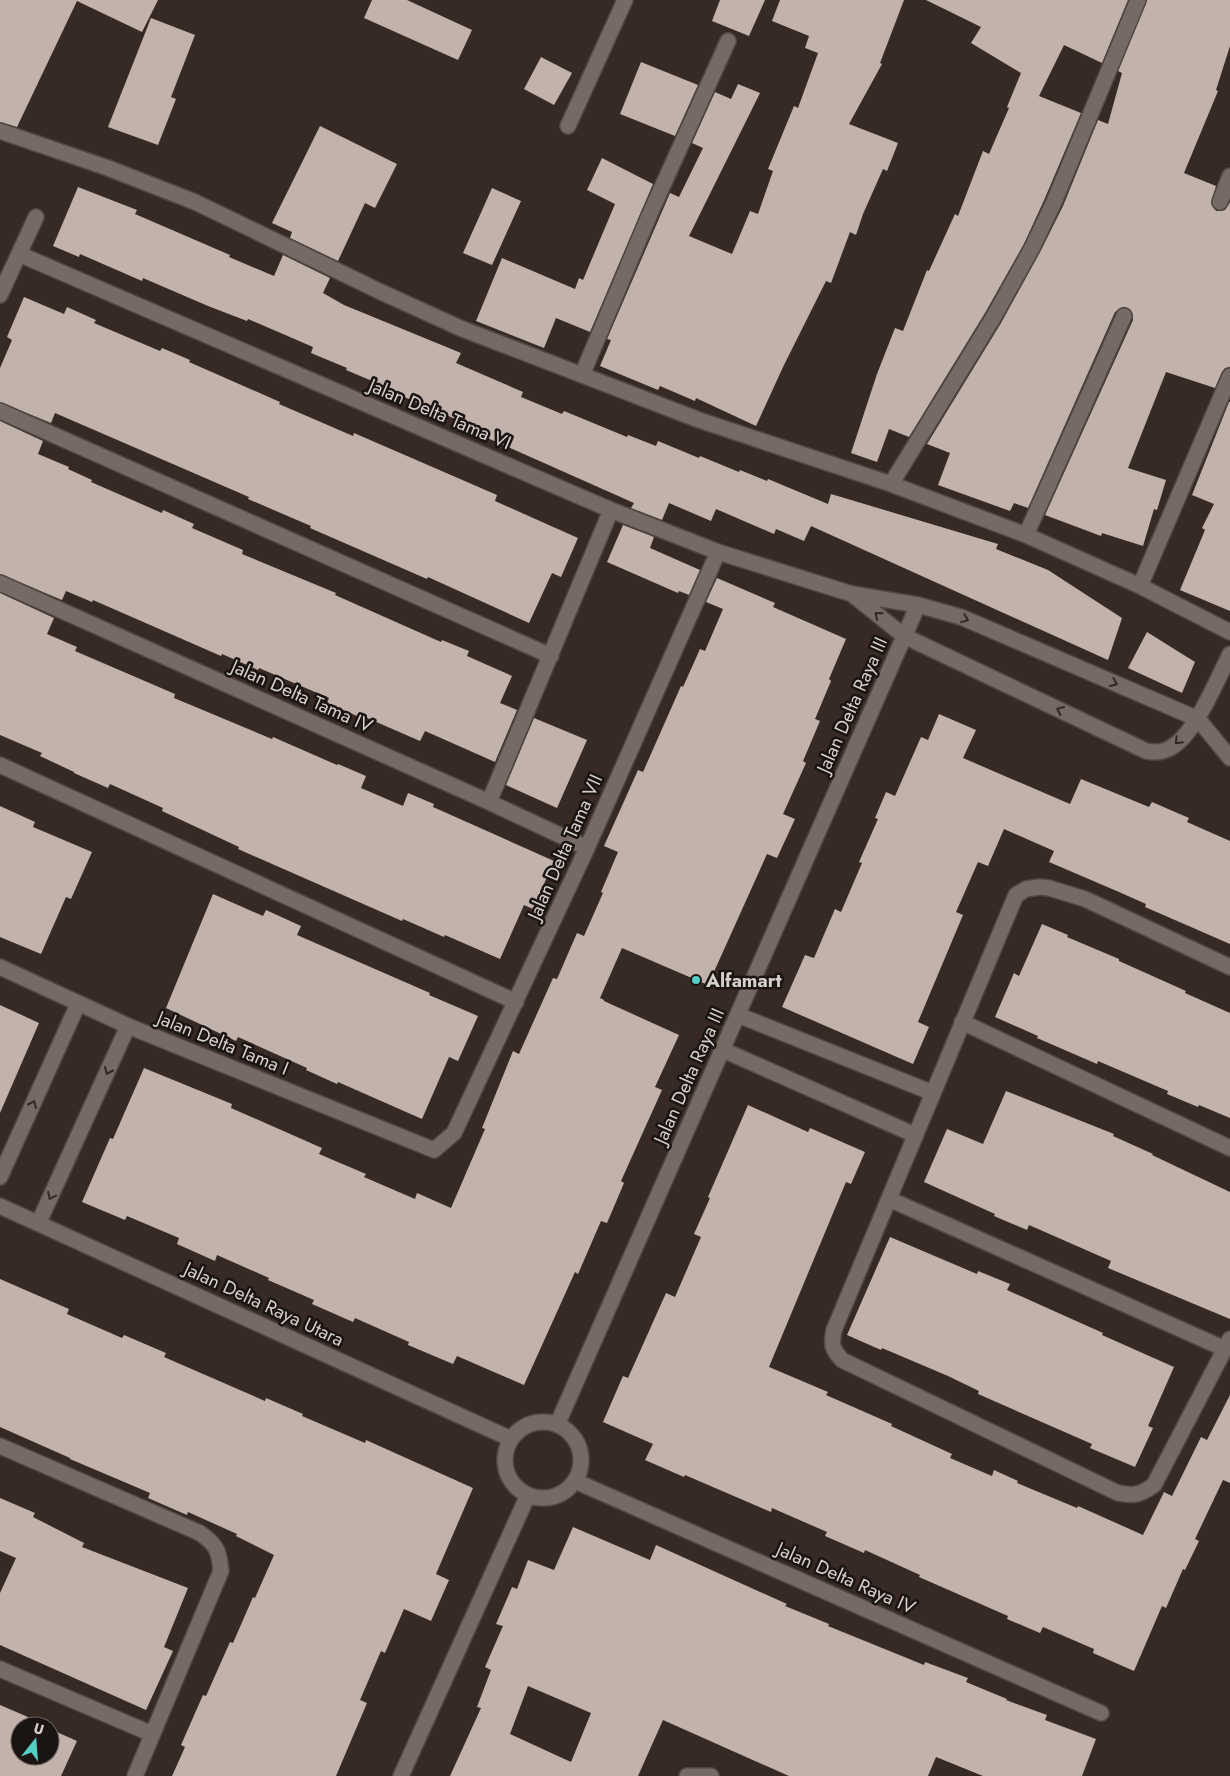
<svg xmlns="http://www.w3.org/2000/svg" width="1230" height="1776" font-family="Jost,sans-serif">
	<rect width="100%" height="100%" fill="#372a25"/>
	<path fill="#c2b2ac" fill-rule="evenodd" d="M0,0H158L142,32L77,1L17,127L0,122Z
		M372,0H407L472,30L458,60L364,18Z
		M720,0H765L749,36L712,21Z
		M780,0H904L880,63L882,64L849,124L898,143L887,171L883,169L863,214L856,235L850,232L831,283L826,281L783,367L756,426L696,398L695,401L660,386L658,390L600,366L611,340L607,339L670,193L679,197L703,148L692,143L715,92L731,99L738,84L760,93L689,236L732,254L750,211L758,214L773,171L768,169L794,106L798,108L818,53L805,48L809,36L772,21Z
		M926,0H1128L1102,63L1064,45L1039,96L1081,113L1045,198L1024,244L985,313L909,437L889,429L877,462L851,453L877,374L895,328L903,331L927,270L929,271L955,214L958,216L983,151L989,154L1009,108L1007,107L1021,73L971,43L981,27Z
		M1147,0H1230V46L1216,90L1218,91L1184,173L1216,186L1211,203L1216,211H1221L1225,210L1230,202V367L1225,368L1222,372L1215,388L1166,372L1128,468L1166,480L1157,510L1154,509L1143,546L1102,533L1101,536L1045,515L1133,320V315L1128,308L1123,307L1115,312L1028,508L1014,503L1010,511L938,485L950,453L927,444L1001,323L1040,252L1063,206L1098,120L1108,124L1122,73L1118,71Z
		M151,18L195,35L171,97L176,99L158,145L108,127Z
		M541,57L572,73L554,105L524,89Z
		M641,62L698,85L675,136L620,114Z
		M320,126L397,164L375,208L365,203L338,261L290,238L292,232L272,223Z
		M602,158L653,184L590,332L556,318L544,348L476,321L502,258L575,289L579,278L583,280L615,204L587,190Z
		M78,187L137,210L135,214L230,255L229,257L274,276L283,255L330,278L323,293L344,305L461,353L456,363L523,392L521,397L562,414L564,411L627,437L628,435L656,446L658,441L699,458L700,456L739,472L740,470L767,481L768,479L828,504L831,494L998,544L996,549L1048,570L1122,618L1108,660L811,526L804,541L776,529L774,534L716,509L711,521L669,503L662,520L631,508L634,503L465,428L467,424L376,385L377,383L346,370L347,368L311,353L313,347L248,319L247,321L208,306L143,278L142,281L80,254L79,257L53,246Z
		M492,188L521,201L492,265L463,253Z
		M24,297L64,314L67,307L96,320L94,323L160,351L162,348L190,360L189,362L280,402L279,404L353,436L354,433L497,495L495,501L578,538L561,577L552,573L529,623L428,577L427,579L310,528L311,526L248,499L249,497L55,413L51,423L0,402V368L12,340L7,337Z
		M1229,402H1230V611L1180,590L1205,530L1202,528L1214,504L1192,495Z
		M0,421L43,441L38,454L69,467L68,469L92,480L91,482L162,513L163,510L194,524L192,528L243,550L242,554L336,593L335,595L441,642L442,640L469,651L467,656L512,676L500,703L517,710L495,762L425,731L420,741L358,714L357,716L327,703L329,698L259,668L258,670L222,654L221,656L93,600L92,602L66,591L62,600L0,574Z
		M623,525L654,537L650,548L700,570L689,595L679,591L678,593L607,562Z
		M717,578L775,603L773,607L846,639L829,679L831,681L815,719L820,721L803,761L806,763L783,814L795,819L777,858L767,854L708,985L622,948L600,998L604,1000V1001L679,1035L655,1087L662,1090L621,1181L624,1183L607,1223L601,1221L578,1274L575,1272L524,1385L457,1356L453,1364L408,1345L409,1342L355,1318L353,1322L312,1304L314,1300L268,1280L269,1278L217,1255L215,1261L177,1244L179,1238L127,1216L125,1220L82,1202L110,1138L113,1139L144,1068L232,1104L231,1108L322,1148L319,1154L366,1174L364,1177L415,1199L417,1193L451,1208L485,1129L482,1128L513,1051L519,1054L553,978L557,979L577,933L584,936L603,893L601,892L618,852L604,846L638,770L643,772L681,686L683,687L700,649L705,651L723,609L706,602Z
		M0,593L54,618L47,634L77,647L75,651L175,694L174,698L272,739L273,737L337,765L338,764L366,776L361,788L403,806L408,793L434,804L433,807L554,861L533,909L524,905L500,959L445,935L444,937L403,919L402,921L238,849L239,847L162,811L163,808L110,784L108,788L74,773V772L40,756L42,753L0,735Z
		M1147,632L1195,662L1182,693L1128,668Z
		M939,714L976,730L963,758L1070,804L1081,779L1149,807L1152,802L1189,818L1187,822L1230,841V944L1145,907L1146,904L1119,892L1049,862L1054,851L1004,829L988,866L978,862L956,912L963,915L918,1022L929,1027L913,1064L782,1007L805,955L814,958L835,909L841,912L862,863L859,862L878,819L875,818L886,792L895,796L921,737L928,740Z
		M534,718L587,740L557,808L506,785Z
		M0,806L35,822L33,827L92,852L71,899L66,897L41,954L0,937Z
		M213,894L263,916L266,910L301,926L297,935L430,993L429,995L478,1016L458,1061L449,1057L422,1119L338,1082L337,1084L306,1070L307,1068L238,1037L236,1041L166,1008Z
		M1042,924L1068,935L1067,937L1119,959V961L1186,991L1185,993L1230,1013V1118L1199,1105L1198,1107L1167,1094L1168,1091L1098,1061L1097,1064L1037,1038L1038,1036L995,1017L1014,973L1019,976Z
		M0,1005L39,1023L0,1113Z
		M1006,1091L1114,1134L1113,1136L1153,1154L1152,1155L1230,1192V1319L1108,1268L1111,1261L1029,1225L1027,1230L994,1216L995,1214L924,1182L947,1129L983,1144Z
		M748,1105L808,1132L810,1128L865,1152L851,1184L846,1182L769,1367L828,1392L826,1395L892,1424L891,1426L952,1454L950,1458L992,1476L994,1470L1018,1481L1017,1483L1077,1508L1078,1506L1143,1535L1164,1492L1172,1496L1201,1437L1207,1440L1230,1395V1483L1223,1480L1195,1539L1199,1541L1185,1570L1183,1569L1166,1608L1162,1606L1134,1671L1093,1653L1094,1649L1043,1627L1040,1633L1007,1619L1008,1616L919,1577L920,1575L865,1550L864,1553L825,1536L827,1532L772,1508L771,1512L685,1475L684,1477L645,1460L653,1444L603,1422L623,1376L628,1378L666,1293L675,1297L701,1237L694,1234L710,1198L708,1197Z
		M890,1237L977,1274L978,1271L1010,1284L1007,1290L1103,1333L1102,1335L1174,1367L1148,1426L1153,1428L1135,1467L1090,1448L1092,1444L978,1394L979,1391L948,1376L882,1348L881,1350L847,1335Z
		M0,1279L69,1309L67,1314L122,1338L124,1335L166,1353L164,1357L265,1401L266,1398L303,1414L302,1416L365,1443L366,1440L473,1488L436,1574L449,1580L431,1621L404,1609L385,1653L381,1651L360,1700L367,1703L336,1776H172L185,1747L181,1745L203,1695L206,1696L230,1642L233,1643L253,1597L255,1598L274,1555L236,1536L237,1534L188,1512L187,1515L148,1498L150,1493L70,1459V1458L0,1427Z
		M0,1498L35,1513L33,1517L84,1543L82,1547L188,1588L164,1647L173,1651L146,1710L0,1645V1593L16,1558L0,1551Z
		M573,1527L650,1560L656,1545L787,1604L785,1606L829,1624L828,1626L924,1665L925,1662L968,1678L966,1682L1007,1699L1006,1700L1047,1715L1045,1720L1096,1739L1082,1776H983L936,1757L928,1776H789L663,1720L638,1776H450L481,1708L477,1707L491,1670L485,1667L503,1626L496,1624L512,1587L517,1589L528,1560L554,1570ZM528,1686L591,1713L571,1762L510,1734Z
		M0,1705L28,1717L27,1720L42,1726H20V1756H50V1729L77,1741L61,1776H0Z"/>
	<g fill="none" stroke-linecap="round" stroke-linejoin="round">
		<defs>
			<path id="minor" d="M568,126L625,0
				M0,131L108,168L195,202L381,292L460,328L699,420L891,484L1026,535L1140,586L1230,632
				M1220,202L1230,176
				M19,254L611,510L718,552L852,594L918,605
				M0,295L36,217
				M582,375L649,216L728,41
				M0,411L551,656
				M891,484L993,318L1032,248L1054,202L1138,0
				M1026,535L1124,316
				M0,583L489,802L587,848
				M1140,586L1230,376
				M853,595L904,636
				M1198,719L1230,758
				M0,765L516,1002
				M489,802L611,510
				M0,967L128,1026L434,1150L454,1133L587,848L718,552
				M1230,967L1085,899L1049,888L1039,887L1026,889L1016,895L834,1330C831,1345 832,1349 842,1360L1118,1493C1135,1496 1140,1495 1154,1485L1230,1339
				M738,1015L933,1093
				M962,1022L1230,1148
				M723,1050L915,1135
				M0,1177L78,1004
				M889,1199L1225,1349
				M0,1206L511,1439
				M39,1222L128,1026
				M0,1446L200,1533C217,1545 219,1551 221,1571L135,1776
				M575,1481L1101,1713
				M0,1669L152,1734
				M687,1776H711"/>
			<path id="tertiary" d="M904,636L1146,751C1155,753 1164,752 1172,747C1196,732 1217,680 1230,654
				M505 1460a38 38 0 1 1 76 0a38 38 0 1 1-76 0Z
				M557,1425L918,605L961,617L1198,719
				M401,1776L528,1495"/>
		</defs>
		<use href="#minor" stroke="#524843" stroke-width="18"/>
		<use href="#tertiary" stroke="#524843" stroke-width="18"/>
		<use href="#minor" stroke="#776963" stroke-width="15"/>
		<use href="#tertiary" stroke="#776963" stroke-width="15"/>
	</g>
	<defs><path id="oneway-chevron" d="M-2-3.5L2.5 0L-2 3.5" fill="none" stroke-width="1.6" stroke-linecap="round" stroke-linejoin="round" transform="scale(1.25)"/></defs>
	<g stroke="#312926">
		<use href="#oneway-chevron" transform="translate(878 615) rotate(-141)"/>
		<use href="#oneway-chevron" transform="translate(965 619) rotate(22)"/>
		<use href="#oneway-chevron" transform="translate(1114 683) rotate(23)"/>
		<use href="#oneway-chevron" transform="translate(1060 710) rotate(-155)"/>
		<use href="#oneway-chevron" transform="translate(1178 741) rotate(135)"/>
		<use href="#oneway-chevron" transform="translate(108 1071) rotate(114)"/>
		<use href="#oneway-chevron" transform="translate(33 1104) rotate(-66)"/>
		<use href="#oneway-chevron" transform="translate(51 1196) rotate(115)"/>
	</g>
	<circle fill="#55cec5" stroke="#1a1412" stroke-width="2" cx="696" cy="980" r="5"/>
	<g text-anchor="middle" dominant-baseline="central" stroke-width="5" stroke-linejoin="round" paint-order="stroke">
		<g font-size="19" fill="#d7cfcc" stroke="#1a1412">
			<text transform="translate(440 414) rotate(23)">Jalan Delta Tama VI</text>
			<text transform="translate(302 696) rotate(24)">Jalan Delta Tama IV</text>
			<text transform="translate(852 705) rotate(-66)">Jalan Delta Raya III</text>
			<text transform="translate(565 847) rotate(-66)">Jalan Delta Tama VII</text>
			<text transform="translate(223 1043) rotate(22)">Jalan Delta Tama I</text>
			<text transform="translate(689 1076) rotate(-66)">Jalan Delta Raya III</text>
			<text transform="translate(264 1304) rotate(25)">Jalan Delta Raya Utara</text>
			<text transform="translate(846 1578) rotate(24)">Jalan Delta Raya IV</text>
		</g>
		<g font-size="19" font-weight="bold" fill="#d7cfcc" stroke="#1a1412" text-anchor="start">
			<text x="706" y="980">Alfamart</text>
		</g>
	</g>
	<g transform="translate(35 1741) rotate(17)"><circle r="24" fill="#1a1412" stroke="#665f5c"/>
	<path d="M0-4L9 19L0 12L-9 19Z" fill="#55cec5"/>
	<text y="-8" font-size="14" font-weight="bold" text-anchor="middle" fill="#d7cfcc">U</text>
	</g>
</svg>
